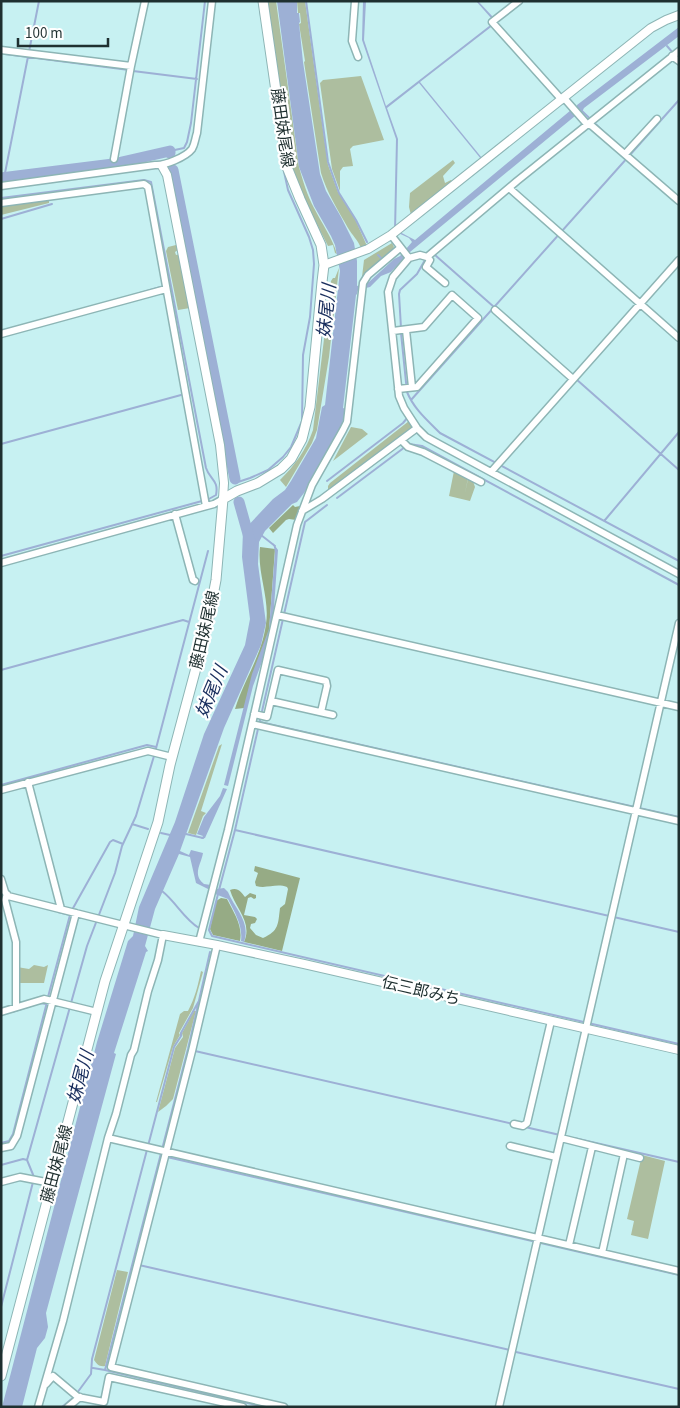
<svg xmlns="http://www.w3.org/2000/svg" width="680" height="1408" font-family="'Source Sans 3','Noto Sans JP',sans-serif">
	<rect width="100%" height="100%" fill="#c7f1f2"/>
	<path fill="#adbe9f" d="M267,1H276L299,167C303,181 307,195 314,208C322,224 332,237 337,254L335,253L333,245L328,246L289,169Z
		M297,1H305L328,165L338,192L355,219L367,246L361,248C358,240 352,235 348,228C338,210 327,193 321,173L304,62L305,61L299,24L301,23L300,13H298Z
		M361,76L384,140L353,146L350,149L353,166L343,167L340,171V191L332,169L320,83L323,80Z
		M453,160L455,163L443,176L445,183L451,180L453,182L411,215L409,207L410,193Z
		M49,199V203L1,215V205Z
		M392,243L394,247L392,251L362,277L364,260Z
		M176,245L178,250L175,252L176,255L180,254L190,308L178,310L166,251L168,247Z
		M339,268L329,357L317,430L312,443L286,487L280,480C295,465 306,450 313,430L331,281L333,278H335Z
		M409,421L413,428L328,493V486L330,483Z
		M351,427L362,429L368,434L333,461Z
		M454,471L468,478L465,493L468,479L473,481L475,487L470,501L449,496Z
		M222,744L201,811L206,813L203,816L196,835L188,833L219,746Z
		M34,965L44,967L48,965L44,983H18L17,967L29,969Z
		M201,971L203,972L193,1008L179,1033L180,1035L173,1047L157,1102H156L180,1014L184,1011H188C195,998 198,985 201,971Z
		M194,1011H196L173,1099L166,1106L158,1112L175,1048L183,1037L182,1033Z
		M642,1155L665,1161L648,1239L631,1235L634,1221L627,1219Z
		M117,1270L128,1272L105,1366C99,1367 97,1364 94,1360Z"/>
	<path fill="#96ab85" d="M293,505L295,507L300,506L301,507L296,520L289,519L286,520L273,533L269,528Z
		M260,547L275,549L269,631L244,708L235,709C244,680 262,655 266,624C270,598 257,573 260,547Z
		M255,866L300,878L282,951L244,942C253,922 235,908 230,890C238,887 241,892 245,897L250,893L256,895V898L254,899L251,897L248,898L244,915L255,917L257,919L255,923L251,924L250,928L256,935L263,938C279,931 278,924 280,908L285,904L288,889L287,887C276,883 267,889 256,886L255,882L258,873L254,871Z
		M221,898L227,899C234,913 243,926 240,941L213,935L210,929L216,901Z"/>
	<path fill="#9db0d5" d="M277,1H297V13H299L300,22L299,23L303,62L320,174L326,191L341,217L354,243L357,261V286L369,282L394,259L400,256L412,242L409,238L394,231L396,139L362,40L363,1H366L364,40L386,106L493,23L491,18L476,1H478L493,17V20L521,1H523L497,22L560,93L559,94L495,24L420,82L482,158L481,159L419,83L387,108L398,139L396,230L415,240L571,110L574,111L577,108V105L679,27V36L584,108L582,112L575,116L410,252L391,272L381,276L370,287L358,290L357,294L356,295L343,408L346,409L341,428L304,493L297,502L292,504L265,531L259,542L258,564L266,623L261,645L224,728L180,851L189,855L191,850L203,853C201,865 192,874 204,884L211,885L210,890L196,883L190,857L179,854L155,909L145,946L148,951L146,952L114,1053L116,1054L46,1313L48,1327L45,1338L37,1348L22,1407H2L97,1042L128,941L133,936L139,907L175,822L204,734L245,645L250,619L242,557L243,531L273,499L285,490L291,481L316,438L322,407L325,405L340,271L335,245L331,236L314,206L299,167Z
		M273,543L278,550L273,622L266,651L253,686L228,786L224,785L252,674L269,629L275,552Z
		M223,788L227,789L205,838L201,839L203,836L197,834L204,817L220,796Z
		M224,888L228,892C235,909 251,922 244,942L241,941C243,926 235,913 228,899L215,894L217,889Z"/>
	<g fill="none" stroke-linecap="round" stroke-linejoin="round">
		<path stroke="#9db0d5" stroke-width="2" d="M259,1L261,16
			M306,1L328,162L339,193L356,220L367,242
			M667,46L673,53
			M5,54L129,70
			M133,71L197,79
			M582,111L609,137
			M170,151L184,148L187,142L191,123L205,1
			M4,178L39,1
			M1,198L144,180L151,182L206,468C210,480 219,480 216,495L207,500
			M1,219L52,204
			M378,255L381,258
			M435,255L494,307
			M123,298L164,286
			M401,328L399,294L400,290L417,274L425,260
			M401,333L407,392C414,409 427,420 440,433L679,561
			M576,379L679,470
			M411,400L679,100
			M1,444L181,395
			M409,444L422,446L679,585
			M327,481L403,423L408,417
			M235,483L250,478L268,470L283,457L291,447L302,421L303,355L310,317L314,264L313,250L309,237L288,190L283,167
			M337,498L405,447
			M605,520L679,432
			M261,535L275,546
			M1,556L202,501
			M1,670L183,620L189,622
			M260,722L679,817
			M1,785L147,745L156,747
			M132,824L148,829
			M235,830L679,932
			M161,833L170,835
			M186,834L203,838
			M219,890L235,830L305,522L327,505
			M162,891C176,902 184,919 199,928
			M218,894L209,930L212,936L679,1044
			M72,910L110,842L113,840L123,844
			M58,912L70,915
			M48,997L70,915
			M71,1003L87,946L115,873L122,846L136,816L154,756L208,551
			M12,1012L40,1003L46,1004
			M195,1051L513,1124
			M525,1127L560,1135
			M574,1138L679,1162
			M1,1143L9,1141L13,1134L47,1002
			M167,1157L679,1275
			M1,1165L23,1159L27,1160
			M34,1177L27,1160L70,1007
			M139,1265L510,1350
			M1,1307L33,1182
			M516,1352L679,1389
			M93,1368L105,1370L265,1407
			M105,1370L188,1049L210,952
			M77,1393L91,1374L92,1359L174,1047L181,1036V1033L200,999
			M62,1407L74,1397"/>
		<path stroke="#9db0d5" stroke-width="11" d="M173,170L235,479
			M1,178L113,164L170,151V153
			M239,502L250,541"/>
		<defs>
			<path id="minor" d="M355,1L352,41L358,57
				M519,1L492,22L562,100
				M1,50L131,66L145,1
				M672,56L679,61
				M564,98L586,123L592,126L679,201
				M625,154L657,119
				M114,159L131,66
				M1,186L155,165C164,166 186,157 192,149C195,144 195,139 197,133L212,1
				M509,188L679,338
				M1,203L144,184L148,187L206,506
				M391,235L409,258
				M427,257L430,260L426,267L445,283
				M495,310L573,379
				M406,330L412,387
				M393,331L424,327L452,295L478,318L417,387L398,389
				M1,334L166,289
				M417,428L426,437L450,450L679,574
				M401,440L408,447L423,452L481,482
				M491,472L679,260
				M302,511L322,499L417,428L404,408L399,396L388,292L393,277L409,258L420,255L427,257L517,181L679,51
				M175,514L193,580L195,581
				M1,563L214,504L223,499
				M277,615L679,707
				M271,701L333,715
				M254,714L267,717L278,670L326,681L327,686L321,712
				M252,724L679,821
				M28,782L61,909
				M1,790L148,751L172,757
				M1,879L5,892L8,896L163,935L158,960L148,991L134,1050L131,1055L116,1114L108,1138L63,1321L38,1407
				M7,894L5,900L16,942V1007
				M199,942L228,830L297,525L312,485L343,430L347,422L363,283L368,275L400,248
				M217,945L192,1051L111,1367L284,1407
				M1,1012L44,999L97,1012
				M514,1124L523,1126L527,1123L551,1021
				M108,1138L679,1271
				M561,1138L640,1158
				M510,1146L556,1157
				M1,1148L11,1146L17,1136L76,913
				M1,1182L20,1177L51,1183
				M569,1245L592,1147
				M602,1253L624,1154
				M46,1384L53,1376L78,1397L104,1402L109,1377L243,1407
				M68,1407L80,1397
				M499,1407L679,623"/>
			<path id="tertiary" d="M162,166L167,175L220,445L224,483L223,499
				M324,265L368,249L391,235L651,28L666,20L679,15
				M163,935L217,945L304,964L679,1050"/>
			<path id="secondary" d="M1,1376L105,981L158,822L170,765L207,627L216,580L223,499L237,491L258,483L281,469L291,459L302,439L310,407L322,282L324,265L321,245L300,199L287,167L263,1"/>
		</defs>
		<use href="#minor" stroke="#8db5b5" stroke-width="9"/>
		<use href="#tertiary" stroke="#8db5b5" stroke-width="10"/>
		<use href="#secondary" stroke="#8db5b5" stroke-width="11"/>
		<use href="#minor" stroke="#fff" stroke-width="6"/>
		<use href="#tertiary" stroke="#fff" stroke-width="8"/>
		<use href="#secondary" stroke="#fff" stroke-width="9"/>
	</g>
	<g text-anchor="middle" dominant-baseline="central" stroke-width="4.5" stroke-linejoin="round" paint-order="stroke">
		<g font-size="16" fill="#1f3030" stroke="#fff">
			<text transform="translate(282 128) rotate(82)">藤田妹尾線</text>
			<text transform="translate(205 630) rotate(-77)">藤田妹尾線</text>
			<text transform="translate(421 991) rotate(13)">伝三郎みち</text>
			<text transform="translate(57 1164) rotate(-75)">藤田妹尾線</text>
		</g>
		<g font-size="18" font-style="italic" fill="#192e5d" stroke="#fff">
			<text transform="translate(327 311) rotate(-84)">妹尾川</text>
			<text transform="translate(212 692) rotate(-67)">妹尾川</text>
			<text transform="translate(81 1077) rotate(-75)">妹尾川</text>
		</g>
	</g>
	<rect width="680" height="1408" fill="none" stroke="#1f3030" stroke-width="5"/>
	<path d="M18 38v8h90v-8" fill="none" stroke="#1f3030" stroke-width="2.5"/>
	<text x="25" y="38" font-size="15" fill="#1f3030" stroke="#ffffff" stroke-width="4" paint-order="stroke">100 m</text>
</svg>
